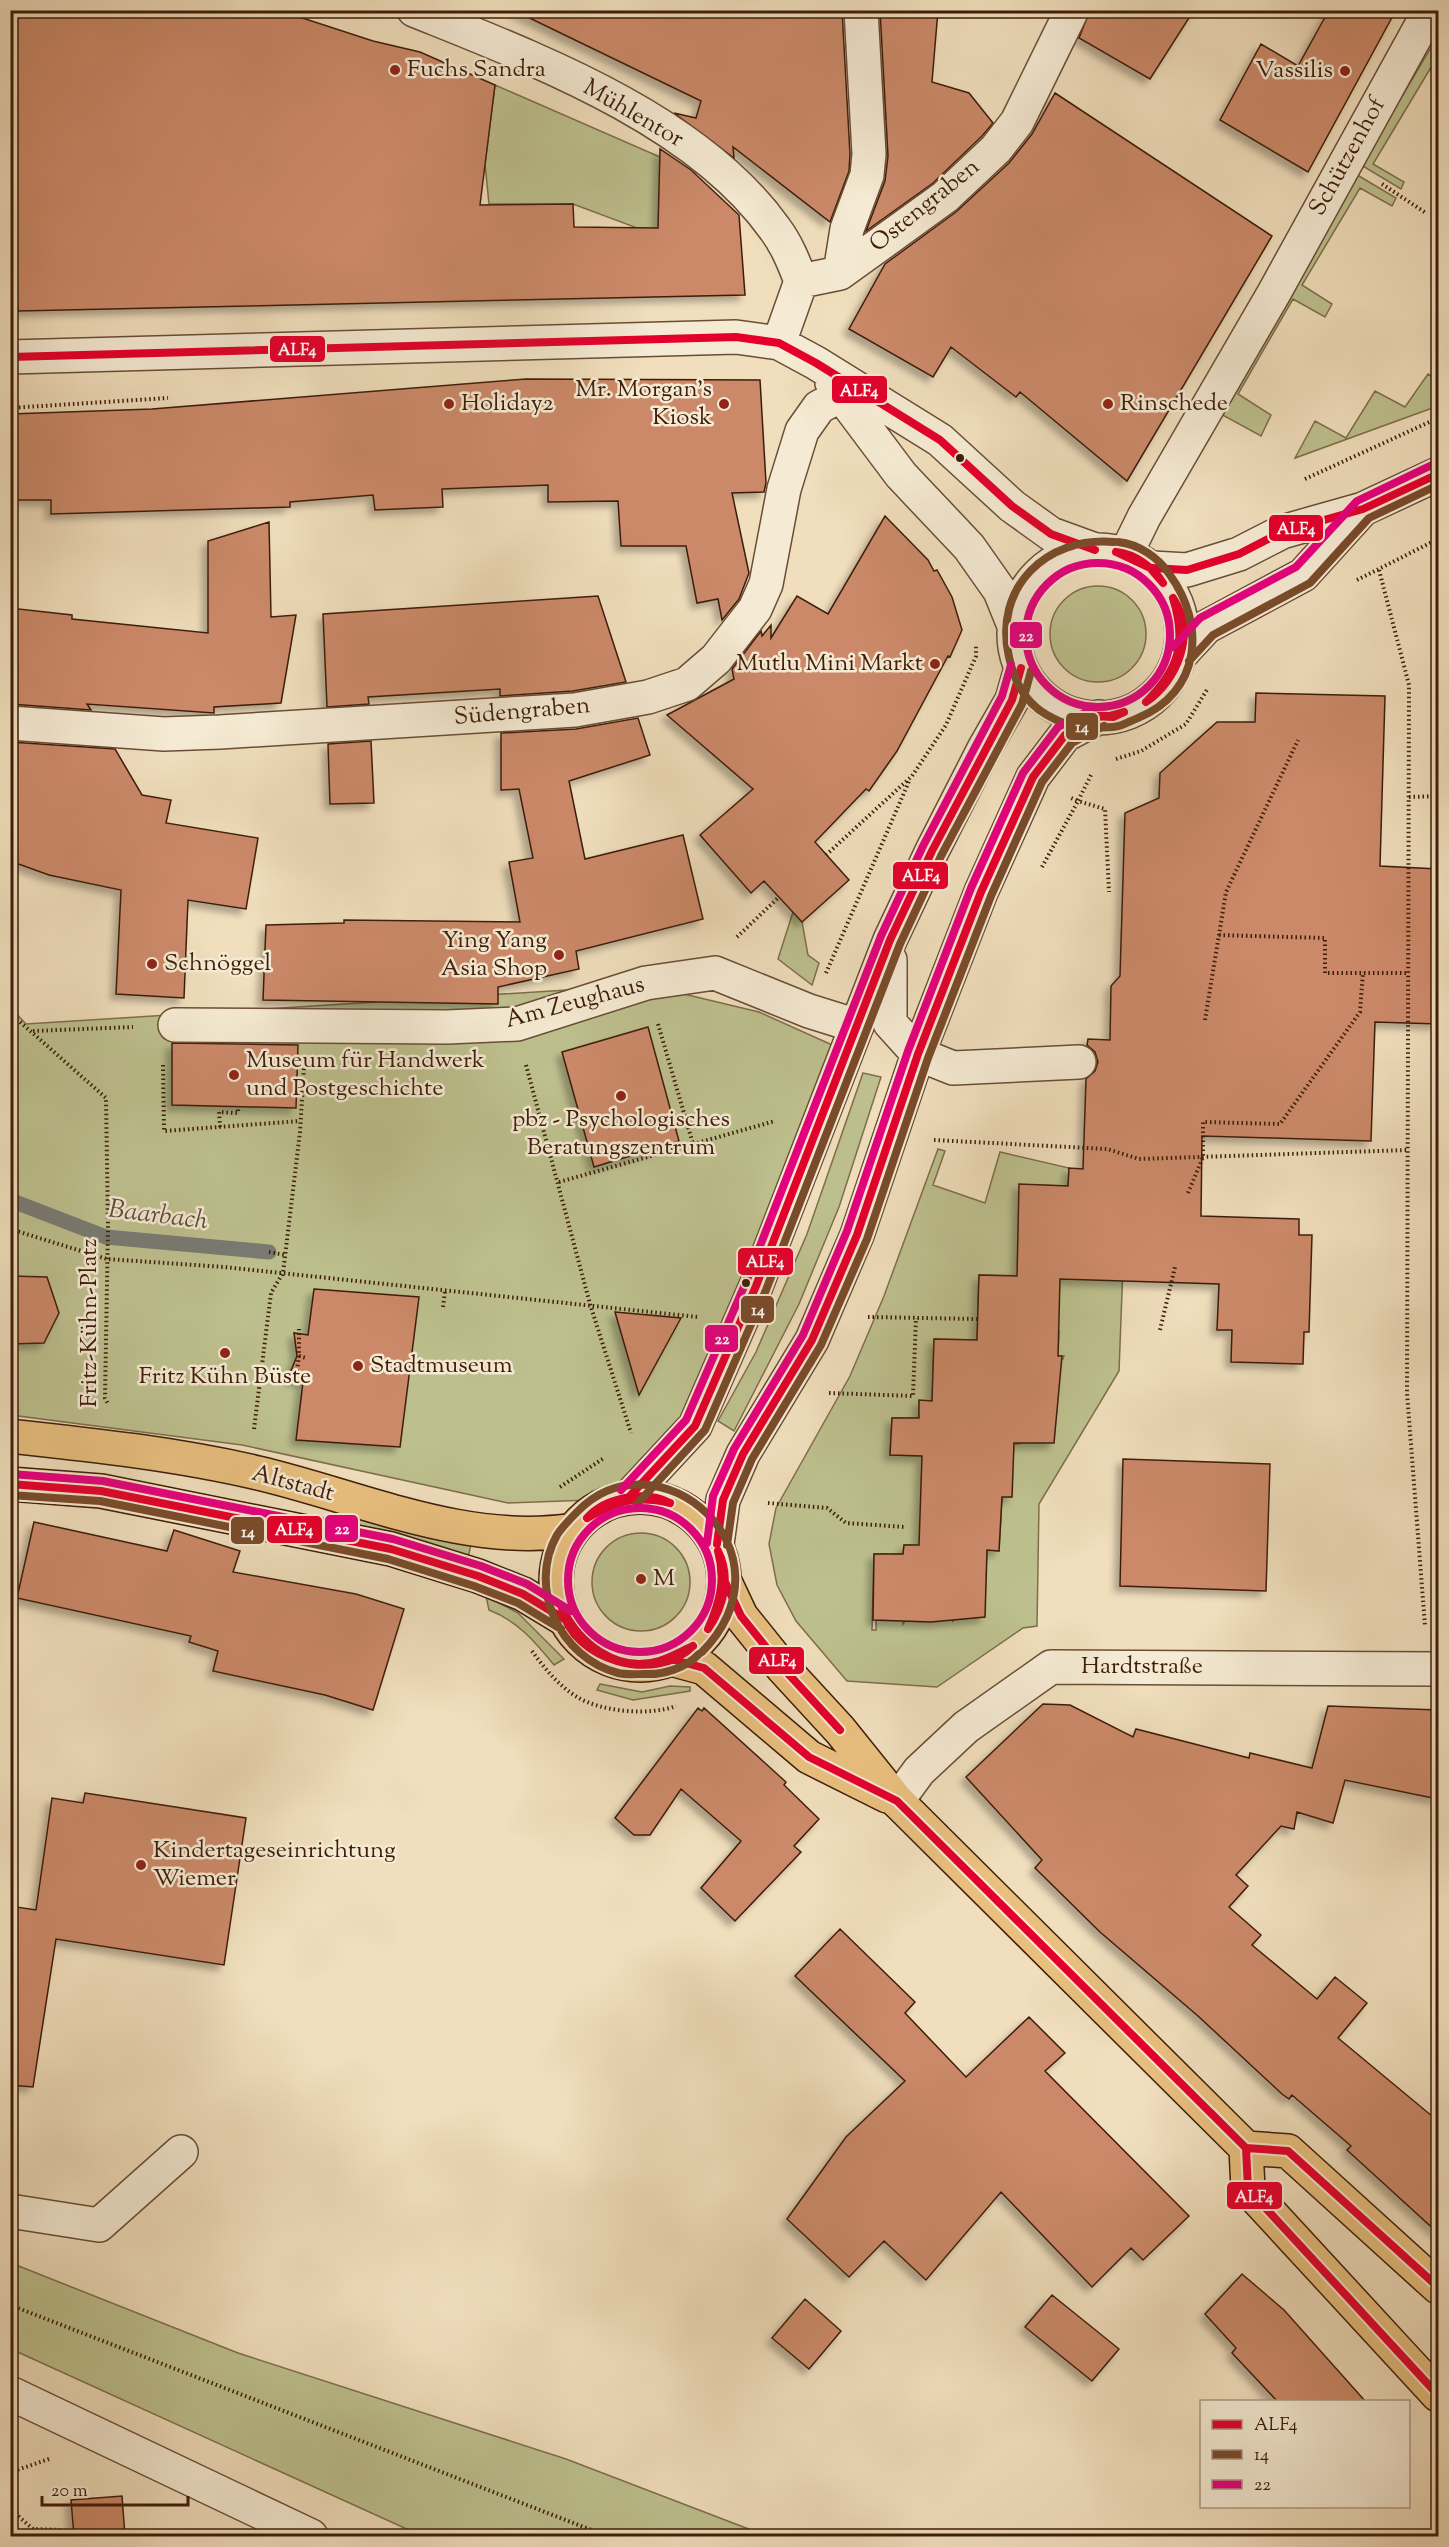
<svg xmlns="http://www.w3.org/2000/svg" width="1449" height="2547" font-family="'Sorts Mill Goudy',serif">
	<defs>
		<filter id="shadow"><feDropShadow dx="-5.5" dy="5.5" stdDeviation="3" flood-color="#0004"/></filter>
	</defs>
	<rect width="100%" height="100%" fill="#f0debc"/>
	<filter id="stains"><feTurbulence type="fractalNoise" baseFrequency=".00333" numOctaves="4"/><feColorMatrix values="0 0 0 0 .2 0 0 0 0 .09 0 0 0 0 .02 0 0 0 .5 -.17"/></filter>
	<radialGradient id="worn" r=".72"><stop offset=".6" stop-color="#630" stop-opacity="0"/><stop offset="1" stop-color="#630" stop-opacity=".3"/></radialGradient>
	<path fill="#bdc08e" stroke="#7e6e4c" stroke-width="1.5" d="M1433,44L1438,48V66L1433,64L1373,164L1404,182L1401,189L1361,165Z
		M495,85L660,157L661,237L573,204H489L485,164Z
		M1354,173L1396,198L1392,206L1360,188L1302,285L1332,304L1325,317L1293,299L1238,394L1271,415L1261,436L1217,412Z
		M1428,374L1438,380V406L1295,458L1315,421L1346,438L1375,391L1405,407Z
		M1050 634a48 48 0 1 1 96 0a48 48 0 1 1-96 0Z
		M793,912L802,922L808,955L819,963L812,985L778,959Z
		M646,985L759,1012L841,1049L694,1416L658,1461L591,1500L508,1503L242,1445L11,1415V1008L26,1024Z
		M863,1073L881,1077L839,1207L799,1304L734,1431L718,1421L756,1352L807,1234Z
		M938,1149L945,1151L933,1185L985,1203L1000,1152L1069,1168L1068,1186L1035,1185L1038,1276L979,1275L977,1340L934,1339L932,1401H919V1418H892L890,1455L933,1456L930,1546L904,1545L903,1554H874L872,1630H876V1615L903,1616V1624L905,1621L952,1619L953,1622L954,1608L984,1617L987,1550L999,1551L1005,1443L1019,1444L1057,1412L1049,1358L1063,1359L1064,1356H1058L1059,1332L1046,1276L1123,1266L1119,1371L1039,1504L1037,1626L1023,1628L937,1687L847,1681L796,1621L777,1585L769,1544L776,1508L850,1376L884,1296Z
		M346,1511L471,1544L468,1558L344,1526L340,1520L341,1513Z
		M592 1582a49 49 0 1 1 98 0a49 49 0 1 1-98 0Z
		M486,1596L518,1613L564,1659L554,1665C535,1642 518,1621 489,1610Z
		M600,1684L642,1692L670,1686L690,1687V1691L633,1700L597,1690Z
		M11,2263L238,2353L566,2459L767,2536H422L11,2349Z"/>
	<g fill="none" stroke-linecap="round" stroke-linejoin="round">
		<path stroke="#797b74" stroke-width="15" d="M10,1200L106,1237L269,1252"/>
	</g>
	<path fill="#cb8969" stroke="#3e1d0a" stroke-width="1.5" filter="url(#shadow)" d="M10,10H278L373,41L420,52L495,85L480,205L573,204L574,227L658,228L660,149L691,170L739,215L745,295L18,311L10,204Z
		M513,10H842L850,154L849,171L830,222L733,147L734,158L674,113L696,118L701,101Z
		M880,10H938L932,82L969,93L993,123L982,136L933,183L866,231L885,181L888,156Z
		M1090,10H1194L1150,79L1079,38Z
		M1329,10H1396L1308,172L1220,120L1261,44L1298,66Z
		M1055,93L1272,236L1127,481L1020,392L1016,397L951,347L933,377L849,329L885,264L956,212L1009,163L1032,134Z
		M526,379L760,380L766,483L764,492L732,493L749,573L739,599L722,620L718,599L697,603L686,546H621L618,501L548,502V485L442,489L443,507L375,510L373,495L290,502V507L51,514V500H10V414L152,409Z
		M885,516L928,560L934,571L937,570L952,597L962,630L950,657L948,656L897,751L869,791L866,789L815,842L849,880L802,922L764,881L751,893L700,835L753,789L667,715L734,679L732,669L761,631L762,636L771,625V638L797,596L828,614Z
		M269,522L271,617L296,615L281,703L214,707V713L87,704L91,710L10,704V608L72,615V619L208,633V541Z
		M598,596L626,682L573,691L500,696V689L368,697L369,704L327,707L323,614Z
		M1256,693L1385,696L1380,866L1438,869V1024L1375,1022L1371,1141L1202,1136L1201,1216L1299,1219V1235H1312L1309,1332H1304L1303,1364L1231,1362L1232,1330H1217L1219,1284L1060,1279L1058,1356H1062L1054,1443H1014L1012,1497H1002L999,1551L987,1550L985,1617L931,1622L873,1620L874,1554H903L904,1545H919L922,1456L890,1455L892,1418H919V1400L932,1401L934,1339L977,1340L979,1275L1017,1276L1019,1184L1068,1186L1069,1168L1083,1169L1086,1079L1095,1071L1098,1062L1095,1052L1087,1045L1088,1039L1110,1040L1111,986L1120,976L1125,813L1159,798L1160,773L1217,722H1255Z
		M638,718L650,755L569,781L585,859L683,835L703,919L576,951L579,969L498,987V1004L263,1000L266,925L344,923V920L520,922L509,862L533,858L519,789L501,790V733L576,729Z
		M371,741L374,803L330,804L328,744Z
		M10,742L115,749L142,795L171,800L166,823L258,838L246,909L188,900L184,998L116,994L121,890L49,875L10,861Z
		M648,1027L679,1141L594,1167L562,1052Z
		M172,1043L298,1045L296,1108L172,1105Z
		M10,1276L47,1277L59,1313L44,1343L10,1344Z
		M314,1289L419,1297L400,1447L296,1440L303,1382L288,1378L297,1356L294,1333L308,1335Z
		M615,1312L681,1318L639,1395Z
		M1123,1459L1270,1464L1266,1591L1120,1586Z
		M34,1522L167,1551L174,1530L240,1551L233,1572L356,1594L404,1609L373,1710L325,1695L213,1671L218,1651L189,1642L191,1636L17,1598Z
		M1043,1704L1070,1705L1133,1737L1136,1729L1249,1758L1250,1753L1312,1768L1328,1706L1438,1710V1799L1345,1780L1333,1823L1297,1812L1294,1829L1281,1826L1236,1875L1248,1886L1229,1907L1261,1935L1252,1945L1317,1999L1335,1977L1367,2003L1338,2038L1438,2121V2233L1347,2150L1351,2146L1292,2095L1289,2099L1282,2094L1198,2016L1100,1932L1035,1868L1042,1860L966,1777Z
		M698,1708L702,1711L704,1708L786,1782L784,1785L819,1819L794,1846L801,1852L735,1921L701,1888L741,1841L681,1789L650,1835H634L615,1818Z
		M85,1793L246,1818L224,1965L56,1939L33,2087L10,2085V1906L36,1910L52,1798L83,1803Z
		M840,1929L915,2002L905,2013L966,2077L1029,2017L1065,2053L1045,2071L1189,2216L1143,2260L1131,2248L1092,2287L1001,2192L926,2280L884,2241L849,2277L787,2219L846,2137L905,2081L795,1976Z
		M1242,2274L1284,2310L1366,2402H1278L1232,2353L1236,2348L1205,2314Z
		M1052,2295L1119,2349L1092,2381L1025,2327Z
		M805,2299L841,2331L809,2369L772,2338Z
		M122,2496L125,2536H74L71,2500Z"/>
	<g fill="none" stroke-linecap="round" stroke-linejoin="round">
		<defs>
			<path id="minor" d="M414,10C535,59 697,119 775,229C787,245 794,263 801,281
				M840,273L847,229L867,175L869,154L861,10
				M801,281L840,273L945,197L996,149L1017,122L1072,10
				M779,343L801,281
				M10,357L736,337L779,343L816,363L940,440L1012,506L1051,534L1095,550
				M832,383L901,475L969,547L1000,591L1015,628
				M1014 634a84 84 0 1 1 168 0a84 84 0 1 1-168 0Z
				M1126,554L1144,517L1274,293L1430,10
				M1152,568L1187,570L1239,554L1282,532L1363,509L1438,474
				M1181,654L1206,627L1303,575L1362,510
				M10,723L164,734L220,732L575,710L648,697L687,684L716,659L755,609L766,584L784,489L802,431L819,407L832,400H845
				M890,960V1023L918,1054L953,1068L1079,1062
				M175,1025L447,1027L517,1024L646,983L715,973L809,1011L857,1026
				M629,1497L695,1426L756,1286L890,940L932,851L984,749L1012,700L1021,668
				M717,1544L723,1500L743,1454L812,1340L857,1235L918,1054L981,892L1033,777L1065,735L1099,717
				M897,1801L919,1771L966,1727L1051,1667L1438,1669
				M10,2211L99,2225L181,2152
				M10,2393L311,2536"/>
			<path id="major" d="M10,1436C93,1445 177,1454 258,1473C360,1497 466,1547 573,1530
				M10,1484L101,1491L391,1549L478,1576L523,1594L566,1620
				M556 1581a84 84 0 1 1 168 0a84 84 0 1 1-168 0Z
				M725,1582L741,1616L782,1667L840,1730L897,1801L1246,2148L1288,2151L1438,2287
				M671,1659L704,1668L809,1757L887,1796
				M1246,2148L1248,2189L1438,2395"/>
		</defs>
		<use href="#minor" stroke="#6a4d36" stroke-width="36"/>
		<use href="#major" stroke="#3e1d0a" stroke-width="36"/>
		<path stroke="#3e1d0a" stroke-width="4" stroke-dasharray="1.5 3" stroke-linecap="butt" d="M1382,184L1426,213
			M13,407L14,414
			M10,408L168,398
			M1305,479L1438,418
			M1379,570L1409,685L1407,1393L1425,1626
			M1357,580L1438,539
			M1116,759L1141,751L1186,724L1208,688
			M1091,775L1078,801L1105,809L1109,892
			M1409,797L1438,796
			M826,855L912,776L946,725L976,656V646
			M1042,867L1078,801L1071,798
			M1219,935L1325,938V973H1409
			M737,937L779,897
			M826,973L910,779
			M10,1013L106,1098L108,1226L105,1398L108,1404
			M1205,1020L1226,892L1298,740
			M658,1024L693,1144
			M33,1031L133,1027
			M163,1065L164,1131L300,1121
			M526,1065L590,1304L631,1433
			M220,1127L219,1112L238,1113V1106
			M934,1140L1107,1149L1139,1159L1408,1150
			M559,1182L775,1121
			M1188,1193L1203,1157V1122L1280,1124L1360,1012L1363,972
			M10,1229L107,1259L224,1267L698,1317
			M269,1252L285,1255
			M443,1307L445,1291
			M868,1317L977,1319
			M1160,1330L1175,1267
			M299,1356L306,1358
			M295,1384L299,1356V1329
			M829,1393L913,1396L916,1318
			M254,1429L271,1293L283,1273L300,1132L304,1067
			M560,1487L604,1458
			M768,1503L827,1508L846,1523L905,1527
			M532,1651C545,1669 558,1685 577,1697C602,1712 649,1716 676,1706
			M10,2305L607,2536
			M49,2459L11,2472L17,2515L33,2529L63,2530"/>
		<use href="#minor" stroke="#f5ead3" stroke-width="33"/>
		<use href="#major" stroke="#e8bf7e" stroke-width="33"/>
		<defs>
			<path id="bus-1" d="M10,357L736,337L779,343L816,363L940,440L1012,506L1051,534L1095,550
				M1116,552C1135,554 1153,567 1163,583
				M1116,552L1150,568L1163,583
				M1152,568L1187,570L1239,554L1282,532L1363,509L1438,474
				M1146,702C1179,669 1187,643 1173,598
				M1146,702C1177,681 1197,633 1173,598
				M1073,715L1109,716L1124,712
				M1073,715L1113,717L1124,712
				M10,1484L101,1491L391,1549L478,1576L523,1594L566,1620
				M629,1497L695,1426L756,1286L890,940L932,851L1012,700L1021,668
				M587,1518C606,1497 645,1490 670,1503
				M587,1518C617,1501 635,1495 670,1503
				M717,1544L723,1500L743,1454L812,1340L857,1235L918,1054L981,892L1033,777L1065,735L1099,717
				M725,1582L741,1616L782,1667L840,1730
				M562,1608C579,1643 617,1674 659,1661C670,1658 682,1651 693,1646
				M562,1608C572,1661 656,1684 693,1646
				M708,1629C720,1602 726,1580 718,1551
				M708,1629C724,1606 731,1577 718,1551
				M671,1659L704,1668L809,1757L897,1801L1246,2148L1248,2189L1438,2395
				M1211,2113L1246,2148L1288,2151L1438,2287"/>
			<path id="bus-2" d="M1114,542C1046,536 993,588 1009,657C1014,681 1024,702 1047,715C1054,719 1063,724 1072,725C1085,727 1100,728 1113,727C1121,727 1130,721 1138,718C1201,692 1206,625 1170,575C1159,558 1139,544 1118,542
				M1189,661L1213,635L1310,583L1369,518L1438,485
				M10,1495L100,1501L388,1559L474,1586L518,1603L561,1629
				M637,1504L705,1430L766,1290L900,944L941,856L1022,704L1031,671
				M727,1545L733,1503L752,1459L821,1345L867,1239L928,1058L991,896L1042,782L1072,743L1104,726
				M699,1654C686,1668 663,1675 645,1674C636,1674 626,1675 618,1673C560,1658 527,1588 557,1535C562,1527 571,1518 578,1511C658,1430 800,1551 702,1652"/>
			<path id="bus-3" d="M1026 635a72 72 0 1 1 144 0a72 72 0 1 1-144 0Z
				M1173,647L1200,618L1296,567L1357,501L1434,464
				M11,1474L103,1481L393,1539L481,1566L527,1584L571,1611
				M621,1490L686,1420L746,1282L881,936L923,846L1002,696L1011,665
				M568 1580a72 72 0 1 1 144 0a72 72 0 1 1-144 0Z
				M707,1543L713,1496L734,1449L803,1335L847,1231L908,1051L971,888L1023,773L1058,727L1094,708"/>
		</defs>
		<use href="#bus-1" stroke="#f5ead3" stroke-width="12"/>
		<use href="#bus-2" stroke="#f5ead3" stroke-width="12"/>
		<use href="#bus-3" stroke="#f5ead3" stroke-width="12"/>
		<use href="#bus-1" stroke="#e4002b" stroke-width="8"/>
		<use href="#bus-2" stroke="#7a4b2a" stroke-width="8"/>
		<use href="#bus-3" stroke="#e5007d" stroke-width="8"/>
	</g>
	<g fill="#8f2418" stroke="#f5ead3" stroke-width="2">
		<circle cx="395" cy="70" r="6"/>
		<circle cx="1345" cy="71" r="6"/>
		<circle cx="449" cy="404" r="6"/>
		<circle cx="724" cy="404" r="6"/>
		<circle cx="1108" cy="404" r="6"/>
		<circle cx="935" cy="664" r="6"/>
		<circle cx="559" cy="955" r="6"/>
		<circle cx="152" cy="964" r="6"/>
		<circle cx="234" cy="1075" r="6"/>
		<circle cx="621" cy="1096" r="6"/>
		<circle cx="225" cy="1353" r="6"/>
		<circle cx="358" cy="1366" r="6"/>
		<circle cx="641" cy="1579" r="6"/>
		<circle cx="141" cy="1865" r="6"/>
	</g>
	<g fill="#3e1d0a" stroke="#f5ead3" stroke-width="2">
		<circle cx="960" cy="458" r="5"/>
		<circle cx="746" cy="1283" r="5"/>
	</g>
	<g text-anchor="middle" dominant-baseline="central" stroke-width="5" stroke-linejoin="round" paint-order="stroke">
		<g font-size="24" fill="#3e1d0a" stroke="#f5ead3" text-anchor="start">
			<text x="407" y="70">Fuchs Sandra</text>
			<text x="1333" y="71" text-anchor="end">Vassilis</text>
			<text x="712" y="390" text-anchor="end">Mr. Morgan's<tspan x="712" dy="28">Kiosk</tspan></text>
			<text x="461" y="404">Holiday2</text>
			<text x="1120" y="404">Rinschede</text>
			<text x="923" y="664" text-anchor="end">Mutlu Mini Markt</text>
			<text x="547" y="941" text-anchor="end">Ying Yang<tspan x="547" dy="28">Asia Shop</tspan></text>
			<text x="164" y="964">Schnöggel</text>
			<text x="246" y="1061">Museum für Handwerk<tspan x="246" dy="28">und Postgeschichte</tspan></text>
			<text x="621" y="1120" text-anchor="middle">pbz - Psychologisches<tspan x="621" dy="28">Beratungszentrum</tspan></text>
			<text x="370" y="1366">Stadtmuseum</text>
			<text x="225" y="1377" text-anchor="middle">Fritz Kühn Büste</text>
			<text x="653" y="1579">M</text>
			<text x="153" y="1851">Kindertageseinrichtung<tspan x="153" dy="28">Wiemer</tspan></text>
		</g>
		<g font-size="24" fill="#3e1d0a" stroke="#f5ead3">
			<text transform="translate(633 114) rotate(30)">Mühlentor</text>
			<text transform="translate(1348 157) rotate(-61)">Schützenhof</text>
			<text transform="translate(925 206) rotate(-39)">Ostengraben</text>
			<text transform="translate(522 712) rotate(-5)">Südengraben</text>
			<text transform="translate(575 1003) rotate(-15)">Am Zeughaus</text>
			<text transform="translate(90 1323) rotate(-90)">Fritz-Kühn-Platz</text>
			<text transform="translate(293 1484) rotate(15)">Altstadt</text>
			<text x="1142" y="1667">Hardtstraße</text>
		</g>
		<g font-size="26" font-style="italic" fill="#5b4c3f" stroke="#f5ead3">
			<text transform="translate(158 1216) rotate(7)">Baarbach</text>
		</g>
	</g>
	<g stroke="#f5ead3" stroke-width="2">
		<rect x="269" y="335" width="57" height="28" rx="6" fill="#e4002b"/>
		<rect x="831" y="375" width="57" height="29" rx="6" fill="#e4002b"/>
		<rect x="1268" y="514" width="56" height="28" rx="6" fill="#e4002b"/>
		<rect x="1009" y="621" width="34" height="28" rx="6" fill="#e5007d"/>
		<rect x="1065" y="712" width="34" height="29" rx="6" fill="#7a4b2a"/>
		<rect x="892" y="861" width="57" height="29" rx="6" fill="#e4002b"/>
		<rect x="737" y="1247" width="57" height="29" rx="6" fill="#e4002b"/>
		<rect x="740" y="1295" width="35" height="29" rx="6" fill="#7a4b2a"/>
		<rect x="704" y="1324" width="35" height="29" rx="6" fill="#e5007d"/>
		<rect x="324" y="1514" width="35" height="29" rx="6" fill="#e5007d"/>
		<rect x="266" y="1515" width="57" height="29" rx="6" fill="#e4002b"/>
		<rect x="230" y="1516" width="35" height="29" rx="6" fill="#7a4b2a"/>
		<rect x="748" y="1646" width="57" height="29" rx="6" fill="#e4002b"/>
		<rect x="1226" y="2181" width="57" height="29" rx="6" fill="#e4002b"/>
	</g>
	<g font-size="16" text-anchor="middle" font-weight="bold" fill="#fff">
		<text x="297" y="355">ALF4</text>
		<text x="859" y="396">ALF4</text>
		<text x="1296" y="534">ALF4</text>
		<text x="1026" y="641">22</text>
		<text x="1082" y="732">14</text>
		<text x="921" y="881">ALF4</text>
		<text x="765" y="1267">ALF4</text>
		<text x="758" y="1315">14</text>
		<text x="722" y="1344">22</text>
		<text x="342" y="1534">22</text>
		<text x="294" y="1535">ALF4</text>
		<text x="248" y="1537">14</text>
		<text x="777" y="1666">ALF4</text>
		<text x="1254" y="2202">ALF4</text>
	</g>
	<rect width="1449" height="2547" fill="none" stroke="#f0debc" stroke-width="36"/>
	<rect x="12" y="12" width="1425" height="2523" fill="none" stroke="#3e1d0a" stroke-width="3"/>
	<rect x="18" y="18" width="1413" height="2511" fill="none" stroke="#3e1d0a" stroke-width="1.5"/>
	<rect x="1200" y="2400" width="210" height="108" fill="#f5ead3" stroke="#ac9883" stroke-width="1.5"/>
	<rect x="1212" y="2420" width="30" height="9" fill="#e4002b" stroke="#ac9883" stroke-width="1.5"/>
	<text x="1254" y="2430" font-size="18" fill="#3e1d0a">ALF4</text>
	<rect x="1212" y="2450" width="30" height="9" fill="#7a4b2a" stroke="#ac9883" stroke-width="1.5"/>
	<text x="1254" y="2460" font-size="18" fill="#3e1d0a">14</text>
	<rect x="1212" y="2480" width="30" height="9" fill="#e5007d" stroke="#ac9883" stroke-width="1.5"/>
	<text x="1254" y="2490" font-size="18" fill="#3e1d0a">22</text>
	<path d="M42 2496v9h146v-9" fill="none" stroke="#3e1d0a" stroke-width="3"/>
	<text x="51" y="2496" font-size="18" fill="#3e1d0a" stroke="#f5ead3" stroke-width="4.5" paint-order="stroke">20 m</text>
	<rect width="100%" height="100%" filter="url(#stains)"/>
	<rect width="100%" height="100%" fill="url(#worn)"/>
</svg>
